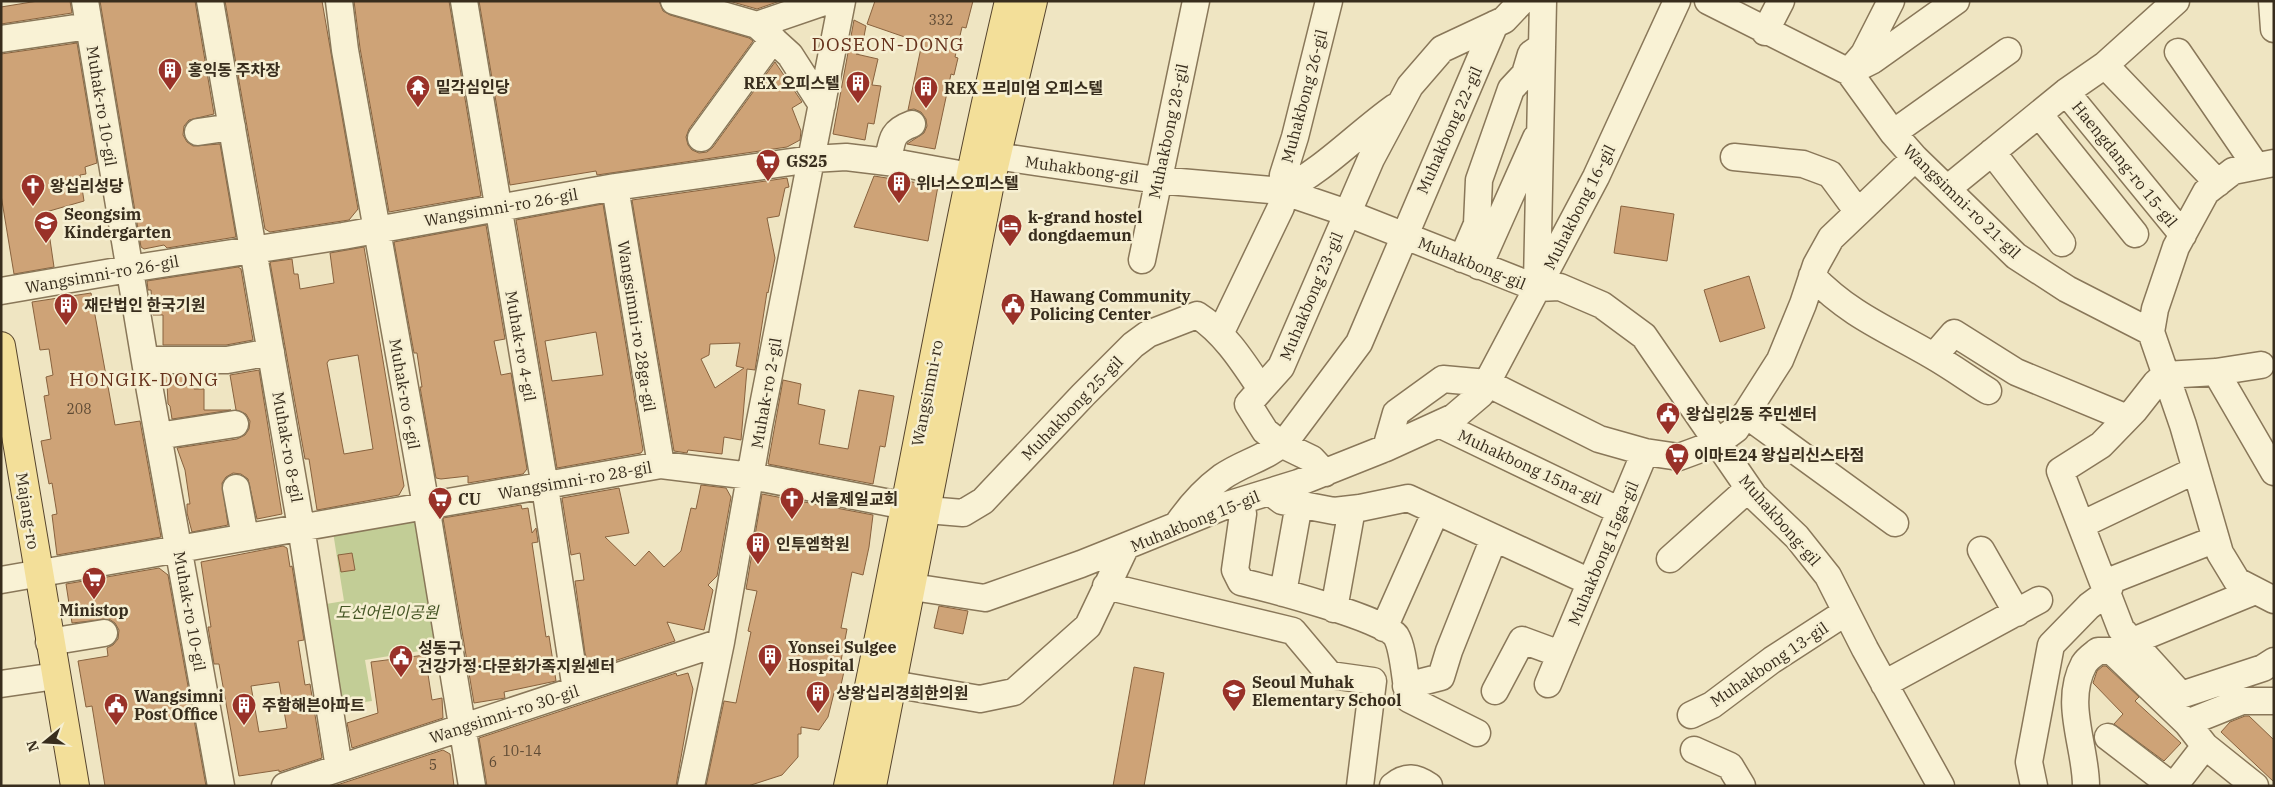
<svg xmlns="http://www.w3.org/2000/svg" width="2275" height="787" font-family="'IBM Plex Serif','Noto Sans KR',serif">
	<rect width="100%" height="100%" fill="#efe5c2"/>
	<path fill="#c2cd96" d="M416,519L438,648L365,660L372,701L337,706L320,605L344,601L333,532Z"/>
	<path fill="#cea377" stroke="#88623e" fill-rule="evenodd" d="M38,1H70L72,13L1,24V7Z
		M100,1H195L214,114L189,120L184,126L183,135L187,142L193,146L220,144L236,237L167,248L164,245L144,249L141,247Z
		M225,1H322L358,209L349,220L270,232L265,229Z
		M354,1H449L481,196L389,212L360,48Z
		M479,1H659L663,11L670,15L749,38L753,41L689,129L686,137L688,145L692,150L699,153L707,152L713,147L775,62L802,102L792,108L801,131L800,140L787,147L597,175L596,171L510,185Z
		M729,1H780L757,9Z
		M875,1H973L966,28L962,27L955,57L958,58L954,75L951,74L935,149L907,144L924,133L927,126L926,119L921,112L914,109L908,110L922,43L867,24Z
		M854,20L866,26L861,52L856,54L878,59L872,85L881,86L874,124L868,123L865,140L833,134Z
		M77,43L97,163L85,167L86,174L80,175L84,201L46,212L54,267L14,274L1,195V54Z
		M874,176L938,186L928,241L854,227Z
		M787,178L789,187L785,188L779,216L767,218L775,258L768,293L767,292L755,370L747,369L741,440L724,437L722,454L688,450L687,453L674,451L632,200ZM740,343L736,366L744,368L715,388L701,359L709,355L710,344Z
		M603,204L643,450L641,453L557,468L516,220ZM596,332L603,375L552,381L545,341Z
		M1621,206L1674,214L1667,261L1614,253Z
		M486,225L505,339L494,341L501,375L511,373L527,469L523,474L468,483V476L441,479L436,478L420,387H422L417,353H414L394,242Z
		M364,247L404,486L399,495L317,510L309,459H305L270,262L292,259L294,274H298L300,289L334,283L330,253ZM358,355L373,449L344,454L327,363L329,360Z
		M238,267L241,269L253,340L226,345H163V315H153L151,290H148L147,281Z
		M1749,276L1765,328L1720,342L1704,290Z
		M91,293L115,425L140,421L161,537L57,555L52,515L57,514L52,483L49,484L41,441L51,439L44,396L49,395L46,377L53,375L49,349L40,350L32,302Z
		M259,370L282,514L257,519L248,479L241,474L233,473L226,477L222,483L228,525L192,532L187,513V504H190L185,470L177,448L237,439L245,435L249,429L250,421L246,414L236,410L230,375Z
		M163,375H193L194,389H204V410H231L172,419L170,406L168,404L167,383H164Z
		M783,380L801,384L798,404L825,410L819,444L848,449L859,390L894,396L885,447L880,446L873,484L768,464Z
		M701,485L726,488L731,497L717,576L708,585L713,590L704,630L667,622L675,641L590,669L585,653L575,581L584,580L580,553L571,555L562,498L619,488L629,533L605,537L635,566L649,551L664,567L681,551L691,508L696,509Z
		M762,494L873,515L869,547L863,575L852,572L841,628L847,629L840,666L845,667L839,694L834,693L828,717L819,730L801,727V734H798V757L782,775L748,786H706L724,701L736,703L751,632L748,631L757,591L746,589Z
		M521,505L522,509L528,508L532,533L536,528L538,542L532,543L546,637L549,636L556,681L504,692L505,698L499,699L474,703L443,518Z
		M283,546L287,548L290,567L292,566L304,640L298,641L305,685L310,684L322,758L279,772V770L239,776L219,664H214L209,633L208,627H211L201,562ZM279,682L287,728L259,732L251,686Z
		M352,553L355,570L341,572L338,555Z
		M159,568L168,575L206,786H105L92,706L86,707L78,661L108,656L107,648L113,645L118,639L119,630L115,623L109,619L72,623L66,584Z
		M939,606L968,611L963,634L934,628Z
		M425,655L432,700L442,698L443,718L352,748L347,723L378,713L371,662Z
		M2103,666H2106L2139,697L2135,701L2181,743L2164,761L2114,724L2123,714L2093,683L2097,671Z
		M1134,667L1164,673L1144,786H1113Z
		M676,673L677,676L688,673L693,689L676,786H487L479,738Z
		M2245,716H2249L2274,740V782L2221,732L2230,722Z
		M443,750L450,754L454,786H334Z"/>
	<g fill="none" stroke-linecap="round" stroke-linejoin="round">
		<defs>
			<path id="minor" d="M85,1L150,391L221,786
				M210,1L301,527L339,768
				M339,1L345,50L426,506L472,786
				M464,1L545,487L576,690
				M674,1L757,25L790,55L822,105
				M1708,1L1849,72L1893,133L1915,158L2016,256L2067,289L2151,332L2183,425L2220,553L2237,581L2274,600
				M2272,1L2274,29
				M757,25L827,1
				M1765,32L1781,1
				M1,39L89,26
				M2178,52L2256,166
				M2105,65L2218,183
				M1852,68L1864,54L1891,1
				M1849,72L1873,60L1956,1
				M2066,92L2183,235
				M2039,114L2135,234
				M198,132L232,127
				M1893,133L2008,51
				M701,138L773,39
				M1992,152L2062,243
				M1734,157L1803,164L1830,174L1858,212
				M888,162C892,141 890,132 912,124
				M615,187L661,465
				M1947,189L2066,92L2105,65L2176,1
				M1282,191C1324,170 1357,134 1395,107
				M1462,259L1477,224L1479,180L1511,89L1525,74L1531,54L1541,47
				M1142,260L1196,1
				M1479,266L1536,138
				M1812,276C1851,316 1887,329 1933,356C1952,367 1970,380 1988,391
				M1537,283L1543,1
				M1,291L129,269L343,236L615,187L812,159L846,157L904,164L970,176L996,156L1157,180L1282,191L1347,213L1537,288L1560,287L1602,305L1644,336L1754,496L1797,537L1828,576L1865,649L1941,786
				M2151,332L2155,309L2176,247L2206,192L2233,171L2274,163
				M1220,334L1281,207L1283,175L1295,137L1329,1
				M1934,356L1954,333L2016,372L2127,418
				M145,360H227L271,352
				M2261,365L2216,372L2165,375L2156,383L2134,411L2101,445L2060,471L2121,629L2181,695L2263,668L2274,661
				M2216,372L2274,472
				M1745,414L1895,523
				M1439,424L1620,511
				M158,436L235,424
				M1386,448L1396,413L1443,379L1487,383L1599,439L1645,452L1679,457L1717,443L1736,429L1780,360L1803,304L1816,265L1831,238L1915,158
				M1325,473L1312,459L1281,444L1265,431L1248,404L1281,367L1371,159L1410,86L1442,49L1504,20L1522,1
				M236,488L245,537
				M1270,492L1282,501L1334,511L1360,508L1408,498L1590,582
				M1241,501L1243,514L1235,570L1241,582C1267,588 1385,619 1396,636C1404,649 1405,683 1409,699L1477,733
				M927,510L963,513L983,501L1083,395L1133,345L1148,334L1197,315C1224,332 1243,362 1261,389
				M1177,525C1190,506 1203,491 1222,477C1245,461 1267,459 1288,438L1359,343L1495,24
				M2081,525L2196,470
				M1981,550L2017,613
				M1670,559L1748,489
				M1,580L661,465L751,476L906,506
				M1106,586L1293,631L1330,675L1373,681L1360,786
				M912,587L985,598L1081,564L1126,546
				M2108,592L2112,580L2216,539
				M1283,593L1299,504
				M1334,609L1352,509
				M1384,628L1436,511
				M2133,641L2255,591
				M49,642L104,633
				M1,684L56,676
				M892,684L980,699L1014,692L1088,626L1126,546L1227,505L1298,483L1386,448L1454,417L1481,394L1596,177L1677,1
				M1548,684L1645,452
				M1884,684L2039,600
				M1406,686L1441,677L1449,651L1494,538
				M1495,691L1522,640L1560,654
				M1691,715L1712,705L1772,660L1846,612
				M2108,737L2172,786
				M1694,750L1730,766L1742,786
				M285,786L721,642
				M691,786L721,642L759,426L842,1
				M1393,786C1406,775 1416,777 1429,786
				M2034,786L2029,762L2051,645L2089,606L2108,592
				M2086,786C2086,746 2063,703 2084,664C2087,659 2093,655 2098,651H2112L2187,723
				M2174,786L2205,746
				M2255,786L2205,746L2187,723L2242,701H2274"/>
			<path id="major" d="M1,346L75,786
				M848,786C905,525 948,261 1009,1
				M872,786L989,188L1033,1"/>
		</defs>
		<use href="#minor" stroke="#897759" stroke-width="29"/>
		<use href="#major" stroke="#56442d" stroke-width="30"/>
		<use href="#minor" stroke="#f9f2d5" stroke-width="26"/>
		<use href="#major" stroke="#f3df99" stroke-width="28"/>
	</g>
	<defs>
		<symbol id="building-pin" viewBox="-11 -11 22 30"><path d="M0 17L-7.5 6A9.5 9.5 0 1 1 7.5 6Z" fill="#993128" stroke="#f6efd2"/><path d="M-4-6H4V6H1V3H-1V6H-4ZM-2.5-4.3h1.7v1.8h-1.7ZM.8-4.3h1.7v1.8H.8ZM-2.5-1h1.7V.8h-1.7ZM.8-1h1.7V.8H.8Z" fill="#fff"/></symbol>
		<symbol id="temple-pin" viewBox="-11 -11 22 30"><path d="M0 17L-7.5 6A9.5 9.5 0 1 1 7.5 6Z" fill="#993128" stroke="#f6efd2"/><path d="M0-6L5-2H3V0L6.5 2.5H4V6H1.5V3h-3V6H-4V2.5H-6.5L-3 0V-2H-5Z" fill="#fff"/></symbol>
		<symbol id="supermarket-pin" viewBox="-11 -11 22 30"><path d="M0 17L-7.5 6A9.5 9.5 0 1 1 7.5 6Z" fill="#993128" stroke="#f6efd2"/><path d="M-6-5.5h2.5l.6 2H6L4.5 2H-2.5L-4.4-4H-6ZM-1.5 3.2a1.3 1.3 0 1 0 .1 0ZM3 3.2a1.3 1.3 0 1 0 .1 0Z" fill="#fff"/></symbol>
		<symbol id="church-pin" viewBox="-11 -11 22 30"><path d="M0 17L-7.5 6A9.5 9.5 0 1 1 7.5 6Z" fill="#993128" stroke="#f6efd2"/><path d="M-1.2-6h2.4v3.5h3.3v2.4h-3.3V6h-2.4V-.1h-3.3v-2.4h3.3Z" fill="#fff"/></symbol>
		<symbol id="school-pin" viewBox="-11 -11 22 30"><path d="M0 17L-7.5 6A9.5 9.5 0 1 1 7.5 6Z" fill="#993128" stroke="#f6efd2"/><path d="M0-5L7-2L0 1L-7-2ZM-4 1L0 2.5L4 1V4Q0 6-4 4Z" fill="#fff"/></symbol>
		<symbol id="hotel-pin" viewBox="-11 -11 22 30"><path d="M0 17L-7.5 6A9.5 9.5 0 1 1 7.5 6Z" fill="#993128" stroke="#f6efd2"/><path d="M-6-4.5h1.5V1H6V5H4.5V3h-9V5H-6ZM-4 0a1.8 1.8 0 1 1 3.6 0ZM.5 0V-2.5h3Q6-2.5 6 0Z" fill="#fff"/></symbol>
		<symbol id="civic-pin" viewBox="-11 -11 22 30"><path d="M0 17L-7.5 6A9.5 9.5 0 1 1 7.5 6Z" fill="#993128" stroke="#f6efd2"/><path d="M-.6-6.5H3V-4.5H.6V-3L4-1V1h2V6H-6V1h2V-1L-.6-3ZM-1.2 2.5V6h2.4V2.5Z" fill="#fff"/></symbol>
	</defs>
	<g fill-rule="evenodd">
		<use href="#building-pin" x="156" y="56" width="28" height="38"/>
		<use href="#building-pin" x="844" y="69" width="28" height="38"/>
		<use href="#temple-pin" x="404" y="73" width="28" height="38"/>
		<use href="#building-pin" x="912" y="74" width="28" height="38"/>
		<use href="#supermarket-pin" x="754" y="147" width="28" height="38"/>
		<use href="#building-pin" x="885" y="169" width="28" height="38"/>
		<use href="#church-pin" x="19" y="172" width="28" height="38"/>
		<use href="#school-pin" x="32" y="209" width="28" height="38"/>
		<use href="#hotel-pin" x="996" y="212" width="28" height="38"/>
		<use href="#building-pin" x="52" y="291" width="28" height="38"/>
		<use href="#civic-pin" x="999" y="291" width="28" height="38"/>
		<use href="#civic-pin" x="1654" y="400" width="28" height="38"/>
		<use href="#supermarket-pin" x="1663" y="441" width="28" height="38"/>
		<use href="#supermarket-pin" x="426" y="485" width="28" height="38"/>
		<use href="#church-pin" x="778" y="485" width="28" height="38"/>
		<use href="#building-pin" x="744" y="530" width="28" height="38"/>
		<use href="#supermarket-pin" x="80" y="565" width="28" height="38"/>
		<use href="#building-pin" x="756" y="642" width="28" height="38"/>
		<use href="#civic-pin" x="387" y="643" width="28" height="38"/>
		<use href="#school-pin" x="1220" y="677" width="28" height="38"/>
		<use href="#building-pin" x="804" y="679" width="28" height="38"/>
		<use href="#civic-pin" x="102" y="691" width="28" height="38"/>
		<use href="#building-pin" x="230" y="691" width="28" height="38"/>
	</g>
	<g text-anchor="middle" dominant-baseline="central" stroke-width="5" stroke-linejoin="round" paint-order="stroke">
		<g font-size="14" fill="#5e4a34">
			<text x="941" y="20">332</text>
			<text x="79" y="409">208</text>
			<text x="522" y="751">10-14</text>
			<text x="493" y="762">6</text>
			<text x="433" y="765">5</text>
		</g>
		<g font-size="16" font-weight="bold" fill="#382d1d" stroke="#f6efd2" text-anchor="start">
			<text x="188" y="70">홍익동 주차장</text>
			<text x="840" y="83" text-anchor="end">REX 오피스텔</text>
			<text x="436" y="87">밀각심인당</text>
			<text x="944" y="88">REX 프리미엄 오피스텔</text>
			<text x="786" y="161">GS25</text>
			<text x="916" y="183">위너스오피스텔</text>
			<text x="50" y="186">왕십리성당</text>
			<text x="64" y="214">Seongsim<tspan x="64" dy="18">Kindergarten</tspan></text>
			<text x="1028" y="217">k-grand hostel<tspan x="1028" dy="18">dongdaemun</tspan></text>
			<text x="1030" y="296">Hawang Community<tspan x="1030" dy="18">Policing Center</tspan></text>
			<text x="84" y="305">재단법인 한국기원</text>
			<text x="1686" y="414">왕십리2동 주민센터</text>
			<text x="1694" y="455">이마트24 왕십리신스타점</text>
			<text x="458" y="499">CU</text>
			<text x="810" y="499">서울제일교회</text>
			<text x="776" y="544">인투엠학원</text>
			<text x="94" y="610" text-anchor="middle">Ministop</text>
			<text x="788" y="647">Yonsei Sulgee<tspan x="788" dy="18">Hospital</tspan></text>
			<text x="418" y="648">성동구<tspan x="418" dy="18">건강가정·다문화가족지원센터</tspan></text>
			<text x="1252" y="682">Seoul Muhak<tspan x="1252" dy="18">Elementary School</tspan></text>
			<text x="836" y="693">상왕십리경희한의원</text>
			<text x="134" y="696">Wangsimni<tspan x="134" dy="18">Post Office</tspan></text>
			<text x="262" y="705">주함해븐아파트</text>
		</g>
		<g font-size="16" fill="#382d1d" stroke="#f6efd2">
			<text transform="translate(1304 96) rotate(-75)">Muhakbong 26-gil</text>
			<text transform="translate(102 106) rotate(81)">Muhak-ro 10-gil</text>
			<text transform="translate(1449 130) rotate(-66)">Muhakbong 22-gil</text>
			<text transform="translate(1168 131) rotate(-78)">Muhakbong 28-gil</text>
			<text transform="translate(2125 164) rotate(51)">Haengdang-ro 15-gil</text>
			<text transform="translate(1082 169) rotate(8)">Muhakbong-gil</text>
			<text transform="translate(1962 201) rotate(44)">Wangsimni-ro 21-gil</text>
			<text transform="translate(501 207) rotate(-10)">Wangsimni-ro 26-gil</text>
			<text transform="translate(1579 207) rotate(-63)">Muhakbong 16-gil</text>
			<text transform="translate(1472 263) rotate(22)">Muhakbong-gil</text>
			<text transform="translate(102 274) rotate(-10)">Wangsimni-ro 26-gil</text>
			<text transform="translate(1311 296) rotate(-67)">Muhakbong 23-gil</text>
			<text transform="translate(637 326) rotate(81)">Wangsimni-ro 28ga-gil</text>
			<text transform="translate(521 346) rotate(80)">Muhak-ro 4-gil</text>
			<text transform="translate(766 393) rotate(-80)">Muhak-ro 2-gil</text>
			<text transform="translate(927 393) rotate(-79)">Wangsimni-ro</text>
			<text transform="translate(405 394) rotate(80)">Muhak-ro 6-gil</text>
			<text transform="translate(1072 408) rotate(-46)">Muhakbong 25-gil</text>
			<text transform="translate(288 447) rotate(80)">Muhak-ro 8-gil</text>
			<text transform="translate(1530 467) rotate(25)">Muhakbong 15na-gil</text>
			<text transform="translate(575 480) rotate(-10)">Wangsimni-ro 28-gil</text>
			<text transform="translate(28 511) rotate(81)">Majang-ro</text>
			<text transform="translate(1780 520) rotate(49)">Muhakbong-gil</text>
			<text transform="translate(1195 521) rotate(-22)">Muhakbong 15-gil</text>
			<text transform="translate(1603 553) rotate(-67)">Muhakbong 15ga-gil</text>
			<text transform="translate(190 611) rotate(80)">Muhak-ro 10-gil</text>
			<text transform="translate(1769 664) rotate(-34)">Muhakbong 13-gil</text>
			<text transform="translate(504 714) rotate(-18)">Wangsimni-ro 30-gil</text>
		</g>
		<g font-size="16" font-style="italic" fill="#445524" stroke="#f6efd2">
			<text x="387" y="612">도선어린이공원</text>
		</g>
		<g font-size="19" letter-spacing="1" fill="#66321c" stroke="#f6efd2">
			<text x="888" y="44">DOSEON-DONG</text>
			<text x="144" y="379">HONGIK-DONG</text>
		</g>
	</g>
	<rect width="2275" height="787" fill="none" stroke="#382d1d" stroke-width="5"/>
	<g transform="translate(45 742) rotate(252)" stroke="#f6efd2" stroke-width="4" paint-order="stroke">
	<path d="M0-4L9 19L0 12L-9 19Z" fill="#382d1d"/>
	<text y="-8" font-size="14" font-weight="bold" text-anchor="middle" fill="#382d1d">N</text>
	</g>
</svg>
